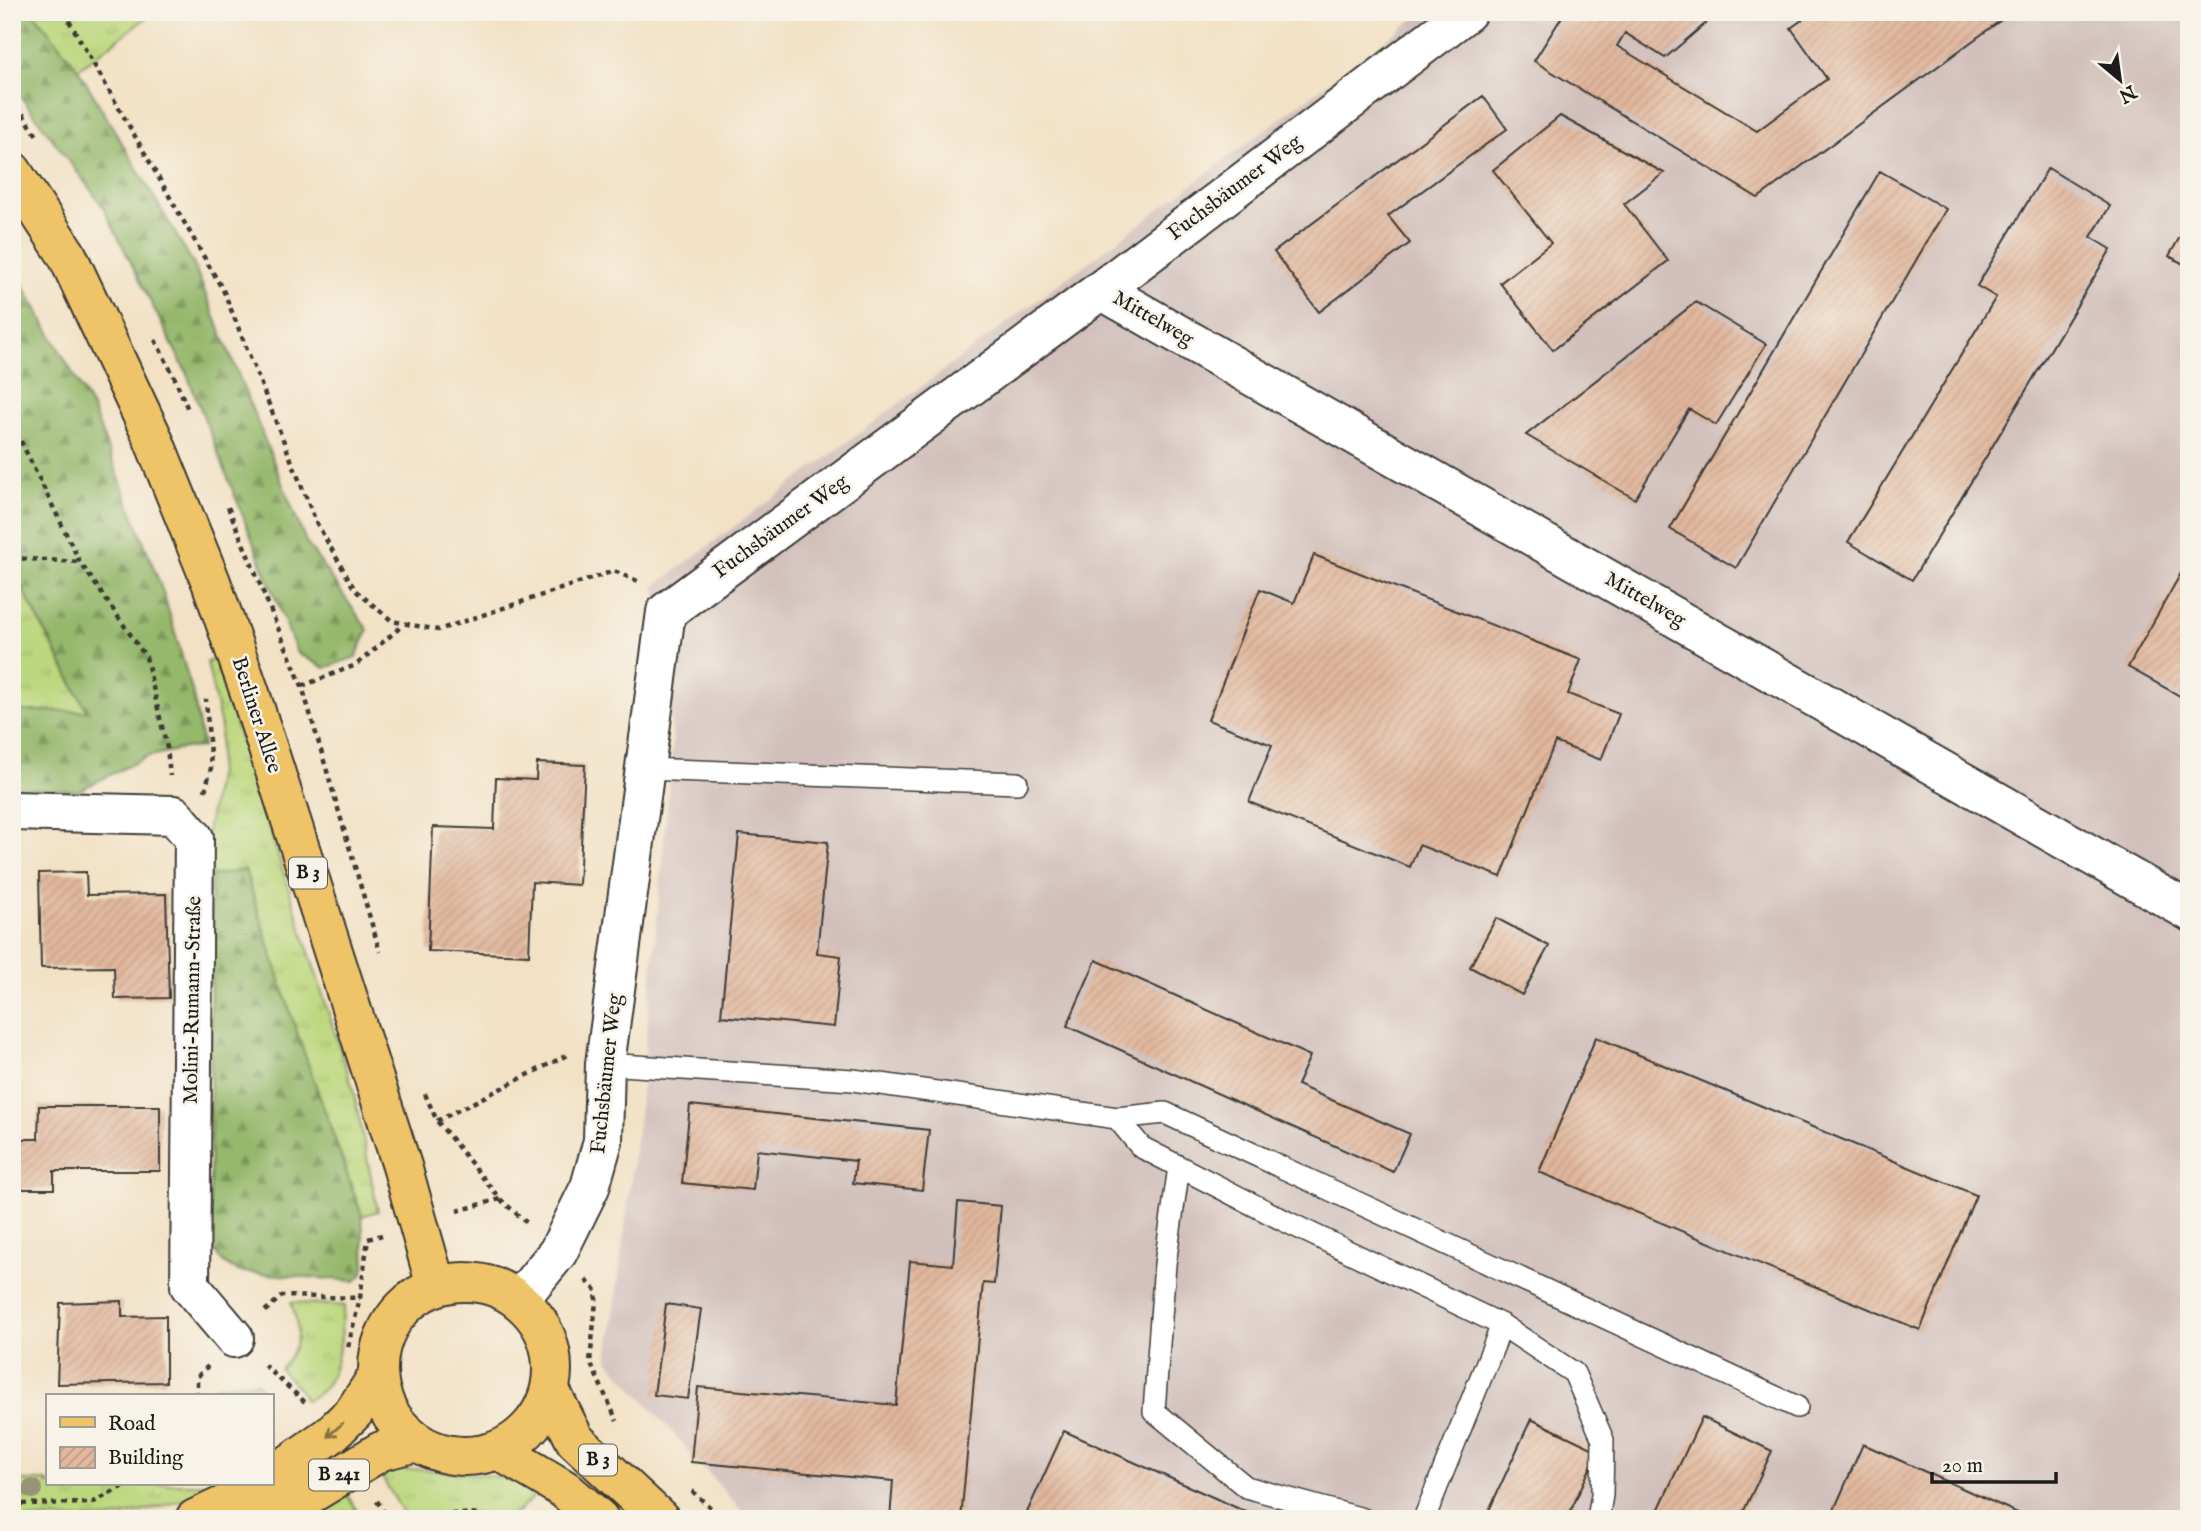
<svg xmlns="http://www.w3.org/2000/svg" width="2201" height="1531" font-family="'IM FELL English',serif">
	<defs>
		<pattern id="grass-tufts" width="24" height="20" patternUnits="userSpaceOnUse" patternTransform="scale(1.75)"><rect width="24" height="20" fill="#bcd77d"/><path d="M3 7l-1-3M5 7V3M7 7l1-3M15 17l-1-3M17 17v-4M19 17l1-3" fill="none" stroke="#a1b86b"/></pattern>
		<pattern id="forest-firs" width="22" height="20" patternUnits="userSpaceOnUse" patternTransform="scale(1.75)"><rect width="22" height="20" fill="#95b86c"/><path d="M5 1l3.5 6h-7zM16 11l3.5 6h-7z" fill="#799558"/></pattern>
		<pattern id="building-hatch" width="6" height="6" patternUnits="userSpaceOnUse" patternTransform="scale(1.75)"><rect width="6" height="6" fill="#e1b79d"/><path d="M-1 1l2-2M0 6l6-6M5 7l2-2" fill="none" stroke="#c09d87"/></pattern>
	</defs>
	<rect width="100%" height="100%" fill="#f7f3e8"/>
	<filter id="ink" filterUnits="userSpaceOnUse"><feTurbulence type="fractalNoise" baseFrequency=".0143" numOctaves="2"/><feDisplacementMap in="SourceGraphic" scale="14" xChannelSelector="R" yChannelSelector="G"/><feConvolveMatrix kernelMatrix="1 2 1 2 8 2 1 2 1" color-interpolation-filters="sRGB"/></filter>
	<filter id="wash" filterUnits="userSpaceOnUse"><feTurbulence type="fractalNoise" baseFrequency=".00686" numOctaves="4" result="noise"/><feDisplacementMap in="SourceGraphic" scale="28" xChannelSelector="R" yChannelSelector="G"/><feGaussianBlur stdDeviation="1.57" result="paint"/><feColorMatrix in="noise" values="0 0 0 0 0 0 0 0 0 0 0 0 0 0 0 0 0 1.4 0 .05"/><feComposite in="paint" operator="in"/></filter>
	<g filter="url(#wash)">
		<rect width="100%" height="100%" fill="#f2e1c5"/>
		<path fill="#d1c0bc" d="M1423,12H2189V1519H756L742,1511L608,1360L640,1108L673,741L655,586Z"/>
		<path fill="url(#grass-tufts)" stroke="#6c7a4c" stroke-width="2" d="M33,12H154L78,69Z
			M12,569L87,711H12Z
			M215,659L353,1089L378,1211L362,1216L296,1030L245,870L211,876L207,832L218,771L221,727L207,662Z
			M291,1302L345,1306L341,1326L342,1333C337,1359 334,1392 305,1400L299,1389L280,1369C300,1347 301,1330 291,1302Z
			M257,1382L266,1396H206L218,1385Z
			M419,1469L492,1476L521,1482L541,1490L514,1515L515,1519H407L380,1474L399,1470Z
			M12,1481H47V1484H221C185,1501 147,1512 108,1519H12Z
			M602,1485L640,1519H621L593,1493Z
			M344,1490L362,1519H301Z"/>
		<path fill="url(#forest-firs)" stroke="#586a44" stroke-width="2" d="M12,12H33L78,69L193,263L306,542L368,630L356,657L325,668L297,653L186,372L102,205L12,85Z
			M12,265L92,408L163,592L193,694L203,747L185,748L146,757L78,791L12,787V711H87L12,569Z
			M245,870L296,1030L362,1216L365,1264L362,1275L355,1281L241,1272C222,1266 216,1257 210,1238L211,876Z"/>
		<g id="blocks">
			<path fill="url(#building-hatch)" d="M1565,12H1707L1712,18L1665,58L1625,33L1617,46L1757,131L1827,79L1791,28L1813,12H2012L1758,198L1534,61Z
				M1483,96L1507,129L1388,216L1410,243L1319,312L1274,252Z
				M1560,116L1664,173L1624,204L1668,261L1553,350L1500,283L1551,243L1493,170Z
				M2048,168L2110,206L2091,237L2111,249L1912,580L1848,542L1996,297L1977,286Z
				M1880,171L1946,209L1736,568L1670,529Z
				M2189,221V267L2169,256Z
				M1696,302L1766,344L1716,425L1689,409L1635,499L1526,435Z
				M1314,555L1581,660L1568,694L1619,714L1601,760L1555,742L1501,877L1419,845L1410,867L1249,802L1272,745L1208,720L1260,589L1294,603Z
				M2189,559V701L2128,667Z
				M537,763L585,765L579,885L532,882L529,955L428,951L433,827L494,829L496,778L536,780Z
				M739,834L828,842L817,953L841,956L834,1027L721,1016Z
				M86,872L87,895L166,894L169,998L115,999L114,967L41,968L39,873Z
				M1496,918L1549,946L1522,995L1470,967Z
				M1096,960L1310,1056L1297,1085L1410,1134L1393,1172L1067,1026Z
				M1596,1037L1976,1195L1920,1330L1539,1172Z
				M690,1105L929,1130L922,1190L853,1183L856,1161L757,1150L753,1190L682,1183Z
				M39,1106H160V1171H54V1189H12V1139H38Z
				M958,1202L1001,1206L994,1284L983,1283L961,1519H890L893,1481L691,1462L698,1387L896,1405L910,1261L953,1265Z
				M122,1301V1317L166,1316V1382L57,1384L60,1303Z
				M666,1304L701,1309L688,1399L654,1395Z
				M1702,1417L1772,1451L1740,1519H1654Z
				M1531,1419L1598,1451L1567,1519H1485Z
				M1064,1431L1262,1519H1024Z
				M1863,1444L2031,1519H1830Z"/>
		</g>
	</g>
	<g filter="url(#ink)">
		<use href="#blocks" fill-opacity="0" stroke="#3c3a35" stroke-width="2"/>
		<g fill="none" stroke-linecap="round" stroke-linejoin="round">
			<defs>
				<path id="service" d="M645,769L1017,783
					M605,1064L853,1080L1117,1118L1165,1113L1797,1407
					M1117,1118L1141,1147L1287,1222L1502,1325L1574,1373L1603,1440L1602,1495L1598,1519
					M1179,1167L1165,1264L1154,1411L1246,1487L1363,1519
					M1424,1519L1502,1325"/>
				<path id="minor" d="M1101,290L2189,911
					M12,811L174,815L194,838L190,1286L234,1338
					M519,1300L558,1252L590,1187L603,1141L605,1064L666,612L1101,290L1467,12"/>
				<path id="primary" d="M12,171L67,255L151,434L211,582L250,693L402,1166L436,1286
					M378 1369a87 87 0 1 1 174 0a87 87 0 1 1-174 0Z
					M550,1390L575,1440L660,1519
					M498,1450L564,1489L599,1519
					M271,1477L330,1435L354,1412L377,1377
					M195,1519L246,1495L262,1484
					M266,1519L286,1509L381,1451L417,1442"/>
			</defs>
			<use href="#service" stroke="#3c3a35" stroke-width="24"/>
			<use href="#minor" stroke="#3c3a35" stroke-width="42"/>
			<use href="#primary" stroke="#3c3a35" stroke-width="42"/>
			<path stroke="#3c3a35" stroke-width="4.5" stroke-dasharray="5 5" stroke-linecap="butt" d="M64,12L224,292L316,522L355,590L392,621L438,630L614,571L640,582
				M12,97L39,139
				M155,340L173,374L189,412
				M12,423L80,562L146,657L167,748L170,776
				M228,507L302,686L380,952
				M12,558L80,562
				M302,686L356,665L403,625
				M205,791L211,768L206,699
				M425,1094L437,1121L500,1199L527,1223
				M437,1121L567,1055
				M457,1211L500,1199
				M586,1280L597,1291L590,1362L617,1421
				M265,1311L282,1296L360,1298
				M348,1347L360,1298L368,1239L382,1235
				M264,1365L307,1404
				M197,1396V1377L208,1366
				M692,1491L723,1519
				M377,1501L388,1519
				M12,1504L92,1503L128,1484
				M422,1519C446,1513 471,1511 495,1519"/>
			<use href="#service" stroke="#fff" stroke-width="21"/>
			<use href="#minor" stroke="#fff" stroke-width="38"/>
			<use href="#primary" stroke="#efc469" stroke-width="38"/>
		</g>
		<circle fill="#979378" cx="32" cy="1489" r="10"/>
		<defs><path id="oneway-shaft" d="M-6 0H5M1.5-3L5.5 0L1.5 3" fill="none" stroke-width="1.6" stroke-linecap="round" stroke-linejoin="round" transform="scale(1.75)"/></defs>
		<use stroke="#867042" href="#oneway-shaft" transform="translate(335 1430) rotate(138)"/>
	</g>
	<g text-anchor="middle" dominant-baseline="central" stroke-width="5" stroke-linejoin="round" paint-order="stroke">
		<g fill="#f7f3e8" stroke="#5e5c59" stroke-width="2">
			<rect x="289" y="857.5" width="38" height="31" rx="5"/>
			<rect x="579" y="1444.5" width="38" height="31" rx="5"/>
			<rect x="309" y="1459.5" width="60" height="31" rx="5"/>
		</g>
		<g font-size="19" font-weight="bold" fill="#1c1c1c">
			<text x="308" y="873">B 3</text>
			<text x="598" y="1460">B 3</text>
			<text x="339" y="1475">B 241</text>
		</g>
		<g font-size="21" fill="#1c1c1c" stroke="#f7f3e8">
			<text transform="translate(1235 188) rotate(-37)">Fuchsbäumer Weg</text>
			<text transform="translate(1153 319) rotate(30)">Mittelweg</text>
			<text transform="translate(781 527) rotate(-36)">Fuchsbäumer Weg</text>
			<text transform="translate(1645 600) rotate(30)">Mittelweg</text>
			<text transform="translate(256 715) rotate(72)">Berliner Allee</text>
			<text transform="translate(193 1000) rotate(-89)">Molini-Rumann-Straße</text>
			<text transform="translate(607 1074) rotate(-84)">Fuchsbäumer Weg</text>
		</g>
	</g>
	<rect width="2201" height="1531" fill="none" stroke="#f7f3e8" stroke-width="42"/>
	<rect x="46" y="1394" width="228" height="91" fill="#f7f3e8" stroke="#9f9d96" stroke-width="2"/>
	<rect x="60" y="1417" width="35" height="10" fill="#efc469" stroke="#9f9d96" stroke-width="2"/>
	<text x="108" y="1430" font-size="21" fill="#1c1c1c">Road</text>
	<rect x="60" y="1447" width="35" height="21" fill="url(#building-hatch)" stroke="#9f9d96" stroke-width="2"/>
	<text x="108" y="1464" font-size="21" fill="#1c1c1c">Building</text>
	<g transform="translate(2120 80) rotate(151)" stroke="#f7f3e8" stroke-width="5" paint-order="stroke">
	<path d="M0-5L12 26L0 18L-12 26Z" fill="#1c1c1c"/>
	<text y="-10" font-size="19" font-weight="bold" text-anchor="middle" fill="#1c1c1c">N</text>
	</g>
	<path d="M1932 1472v10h124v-10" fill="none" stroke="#1c1c1c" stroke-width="3.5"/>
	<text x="1942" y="1472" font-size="21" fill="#1c1c1c" stroke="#f7f3e8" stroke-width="5" paint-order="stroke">20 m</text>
</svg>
